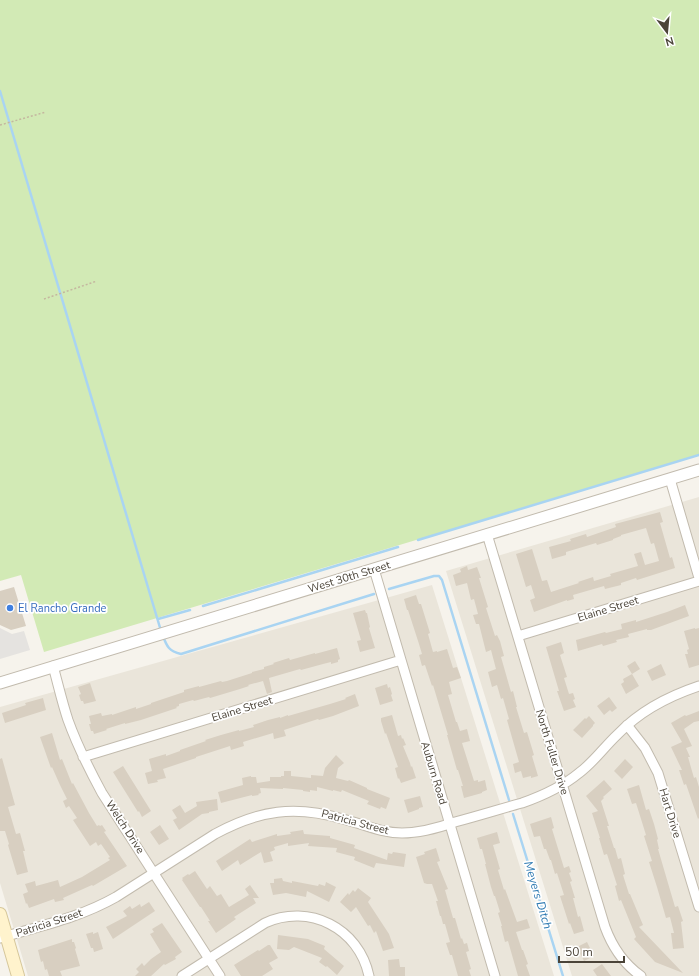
<svg xmlns="http://www.w3.org/2000/svg" width="699" height="976" font-family="'Nunito Sans',sans-serif">
	<rect width="100%" height="100%" fill="#f6f3ec"/>
	<path fill="#eae5da" d="M699,497V976H572L446,571Z
		M432,585L554,976H28L0,883V707Z"/>
	<path fill="#d2eab5" d="M0,0H699V455L44,652L21,575L0,581Z"/>
	<path fill="#e5e3e0" d="M0,628L12,634L24,631L30,650L0,659Z"/>
	<g fill="none" stroke-linecap="round" stroke-linejoin="round">
		<path stroke="#a9d4f2" stroke-width="2.5" d="M0,91L161,631
			M418,540L699,455
			M389,589L434,576H439L442,580L509,800
			M203,606L398,547
			M158,619L190,610
			M163,636C167,647 169,651 181,654L374,594
			M513,814L563,976"/>
	</g>
	<path fill="#d8cfc1" d="M660,512L663,522L660,523L670,558L672,557L675,568L637,580L636,578L621,583V585L605,589L604,586L573,595L574,599L567,601V600L534,612L530,600L535,598L531,585L526,587L516,554L532,549L542,581L547,580L551,592L579,583L578,582L593,577L594,581L611,576L610,574L638,566L634,554L641,552L645,565L659,561L654,543L651,544L646,528L621,535V536L613,539V540L597,545L596,543L566,552V555L552,559L549,547L571,541L570,539L586,534L587,537L616,527L615,524Z
		M467,566L468,570L477,567L481,578H479L488,607L486,608L495,636L497,635L500,641L504,656L501,657L511,692L513,691L517,707H516L524,733L527,732L534,755L532,756L538,776L531,778V776L523,778L521,771L515,773L513,764L519,762L507,720L509,719L503,698L501,699L497,685L492,687L488,672L496,669L491,650L486,652L479,624H476L473,615L478,614L474,599L471,600L467,583L456,586L453,575L461,572L460,569Z
		M14,587L26,626L11,630L0,625V591Z
		M416,595L419,604H421L430,633L428,634L433,652L437,651V652L447,649L453,668L457,667L461,678L449,682L452,694L448,695L456,722H457L460,731L467,729L470,741L462,743L474,781L478,780V782L485,780L487,790L482,792V793L464,798L461,786H463L458,770H457L447,735H448L433,685L432,686L425,665L422,666L419,655L422,654L419,644L408,610H407L404,599Z
		M685,605L689,616L651,630H647V629L628,634L629,637L616,640L617,642L603,646L602,644L578,651L576,640L605,632L606,633L622,629L621,624L636,620V622L667,612Z
		M365,610L366,613H367L370,627L369,628L375,648L360,652L357,641L361,640L353,613Z
		M695,628V629L699,628V665L689,668L685,654H688L687,650L689,649L684,631Z
		M561,642L564,653L560,655L567,677L564,678L569,694L573,693L575,699L573,700L576,707L564,711L557,691H559L546,647Z
		M337,648L340,659L338,660V662L331,664V662L323,664L301,670L300,669L269,678L272,692L267,694L263,681L248,685L249,686L240,689L210,698L209,697L194,701L193,700L179,704V706L176,707L177,708L141,720L125,724V723L106,729L107,730L94,734L93,731H91L89,724H91L89,716L101,713L102,716L112,714V715L136,707V709L151,704V703L184,692V690L199,686V687L221,681L222,682L227,681L252,673V672L264,669V667L274,664L273,663L289,658L290,660L315,653V654Z
		M635,661L640,669L632,674L627,666Z
		M661,664L666,675L652,681L647,671Z
		M632,674L639,686L626,694L621,684L624,682L623,679Z
		M90,683L96,701L84,704L83,701H81L79,695L81,694L78,687Z
		M387,684L388,688L390,687L392,694L391,695L393,701L380,705L375,688Z
		M355,694L359,706L333,716L319,720L318,719L284,730L286,736L274,739L273,733L243,742L244,746L231,750L230,746L196,757V758L163,769L166,778L157,780L158,782L148,784L145,773L152,771L149,759L166,754V756L180,751V750L206,741L205,740L221,735L239,730V731L254,727L253,725L268,720L280,717V718L288,715V716L330,704L346,699L345,698Z
		M609,697L617,708L612,712L610,710L604,715L597,706Z
		M43,698L46,710L5,723L2,713L26,705L25,703Z
		M699,711V721L694,722L684,729L692,746L686,748L690,757H688L694,778L696,777L699,787V818L698,819L686,784L684,785L679,770H682L671,747L682,742L671,723L685,715L686,716Z
		M392,715L398,736L401,735L402,739L403,738L406,745L403,746L410,763L411,767L412,766L416,778L401,783L399,778L398,779L395,768L398,767L386,733L385,734L381,721V718Z
		M589,716L595,723L593,725V726L582,738L573,730L585,718L586,719Z
		M52,733L60,760L62,759L72,784L73,783L89,813L97,826L99,825L100,826L102,825L106,831L104,832L127,866L93,886L92,885L63,898L64,900L55,902L54,899L29,908L27,903L26,904L23,894L28,892L25,884L35,881L36,886L58,880L60,887L82,877L110,860L108,858L110,857L101,844L98,846L96,842L90,846L73,820L77,818L69,806L66,808L63,801L67,799L60,785L52,767L51,768L40,737Z
		M336,755L344,763L338,768L336,778L348,781L349,780L367,788V789L390,798L386,809L381,807L380,809L367,804L369,801L342,790L341,792L333,790V791L317,787V791L310,790V792L303,791V790L283,788V789L260,788L261,793L258,794L259,795L252,796V795L221,803L218,792L243,785L242,778L251,776V777H256L257,783L270,781V777H281V776H284V771H291V776L311,778V775L323,776L325,768Z
		M2,758L15,805L8,807L16,834L20,833L25,851H23L28,872L17,875L8,845L9,844L5,831H0V759Z
		M625,759L633,767L622,779L614,771Z
		M123,766L151,811L142,817L139,811L138,812L113,772Z
		M604,780L612,789L603,797L604,798L601,801L609,826H607L614,848H615L618,859L621,858L625,874L623,875L629,894H630L643,925L639,927L683,973L655,962L634,939L636,937L621,900L619,901L615,886L617,885L607,854L604,855L599,838H600L592,813L598,811L586,796Z
		M639,785L646,810L649,809L654,824L658,839L657,840L659,849H658L675,907L678,906L683,921L681,922L684,948L673,949L671,933H674L670,917L666,918L657,887L649,862L652,861L644,836L646,835L636,803L632,804L627,789Z
		M420,796L423,807L419,808V809L408,813L404,800Z
		M217,799L218,810L209,812V813L202,814L179,830L173,820L177,818L172,810L180,805L185,813L197,806L196,802Z
		M551,817L554,828L552,829L564,868L569,866L571,872L569,873L572,881L570,882L575,898H573L578,917L580,916L584,931L574,934L570,923L569,924L560,896L564,895L557,873L555,874L551,860H550L546,849H544L540,836L534,837L530,824Z
		M160,825L169,839L159,845L150,832Z
		M303,830L304,834L330,836V838L355,845L354,848L387,860L388,853L392,854L393,852L406,854L404,867L376,863L374,868L354,860L355,857L336,852L337,848L308,846L309,843L288,846V843L274,847L275,850L270,852L273,861L264,863L261,852L240,865L238,860L222,871L216,861L250,839L252,842L277,834V836L291,834L290,832Z
		M497,832L500,843L493,845L500,869L498,870L504,890L505,889L517,922L527,919L530,928L516,932L522,950H523L528,964L526,965L530,976H518L508,941L505,942L501,926H502L498,913L500,912L495,896H494L491,887L485,864H486L482,849H480L477,838Z
		M436,848L440,861L437,862L448,889L445,890L453,918H455L461,939L462,938L464,944L467,943L469,951L466,952L471,969L469,970L471,976H458L452,955H450L446,943L450,942L445,924H443L441,916H440L436,901H438L432,884H427L424,883L416,857L425,854L424,852Z
		M195,871L207,889L210,886L217,896L221,894L229,907L249,895L245,889L250,885L259,898H253L256,903L234,917L236,919L216,933L208,921H210L201,907H200L182,880L183,879L182,878L188,874L189,875Z
		M282,878L283,881L292,883V881L318,886L319,884L325,886L326,882L336,887L329,902L307,891L306,897L286,893L273,895L270,883H274V879Z
		M358,888L371,898L368,902L389,934L394,948L383,951L376,931L374,933L370,925L368,926L356,907L351,912L340,902L348,893L349,895L353,890L355,892Z
		M149,902L155,911L113,939L106,927L127,916L123,911L130,906L132,909L140,904L141,907Z
		M162,923L182,952L175,957L176,959L165,965L164,964L151,976H135L139,972L136,969L142,963L144,966L151,959L161,952L150,934L154,932L152,929Z
		M93,932V934L98,932L103,949L94,952L93,948H91L86,934Z
		M278,935L308,939L325,946L324,949L344,966L337,975L327,966L326,967L319,962L322,958L294,947L289,950L277,949Z
		M72,939V942H74L76,948L75,949L80,966L60,971L62,976H49L47,969L45,970L43,961L41,962L38,950Z
		M587,942L594,956L584,961L577,947Z
		M268,945H270L278,958L269,963L273,969L262,976H241L234,965L258,950L259,951Z
		M399,959L400,967H405V976H389L388,960Z
		M602,964L611,976H597L593,970Z"/>
	<g fill="none" stroke-linecap="round" stroke-linejoin="round">
		<defs>
			<path id="minor" d="M670,479L699,578
				M487,534L605,927C612,946 624,964 641,976
				M374,569L495,976
				M518,636L699,581
				M53,666C58,684 62,702 68,720C77,745 89,769 102,793L220,976
				M627,725L645,748L658,773L699,907
				M83,757L401,660
				M0,938C40,926 79,918 116,897L215,834C259,810 295,805 343,819C363,824 381,833 402,833C420,833 438,828 455,822C478,816 500,809 522,803C542,796 562,787 579,773C594,762 604,747 618,734C640,711 669,696 699,686
				M182,976L265,923C309,903 359,928 369,976"/>
			<path id="tertiary" d="M0,683L699,470"/>
			<path id="secondary" d="M0,914L18,976"/>
		</defs>
		<use href="#minor" stroke="#c2bbae" stroke-width="11"/>
		<use href="#tertiary" stroke="#c2bbae" stroke-width="13"/>
		<use href="#secondary" stroke="#d6c79b" stroke-width="14"/>
		<path stroke="#c4b79f" stroke-width="1.5" stroke-dasharray="2 2" stroke-linecap="butt" d="M0,125L46,112
			M44,299L97,281"/>
		<use href="#minor" stroke="#fff" stroke-width="9"/>
		<use href="#tertiary" stroke="#fff" stroke-width="11"/>
		<use href="#secondary" stroke="#fff3cd" stroke-width="12"/>
	</g>
	<circle fill="#3f7fe0" stroke="#fff" stroke-width="1.5" cx="10" cy="608" r="4"/>
	<g text-anchor="middle" dominant-baseline="central" stroke-width="3.5" stroke-linejoin="round" paint-order="stroke">
		<g font-size="11" fill="#4b4439" stroke="#fff">
			<text transform="translate(349 577) rotate(-17)">West 30th Street</text>
			<text transform="translate(608 609) rotate(-17)">Elaine Street</text>
			<text transform="translate(242 709) rotate(-17)">Elaine Street</text>
			<text transform="translate(552 752) rotate(73)">North Fuller Drive</text>
			<text transform="translate(434 773) rotate(73)">Auburn Road</text>
			<text transform="translate(670 813) rotate(73)">Hart Drive</text>
			<text transform="translate(355 822) rotate(15)">Patricia Street</text>
			<text transform="translate(125 827) rotate(57)">Welch Drive</text>
			<text transform="translate(49 923) rotate(-18)">Patricia Street</text>
		</g>
		<g font-size="11" fill="#366cbe" stroke="#fff" text-anchor="start">
			<text x="18" y="608">El Rancho Grande</text>
		</g>
		<g font-size="12" font-style="italic" fill="#2e7ab2" stroke="#fff">
			<text transform="translate(538 895) rotate(73)">Meyers Ditch</text>
		</g>
	</g>
	<g transform="translate(667 32) rotate(164)" stroke="#ffffff" stroke-width="3" paint-order="stroke">
	<path d="M0-3L7 15L0 10L-7 15Z" fill="#4b4439"/>
	<text y="-6" font-size="11" font-weight="bold" text-anchor="middle" fill="#4b4439">N</text>
	</g>
	<path d="M559 956v6h65v-6" fill="none" stroke="#4b4439" stroke-width="2"/>
	<text x="565" y="956" font-size="12" fill="#4b4439" stroke="#ffffff" stroke-width="3" paint-order="stroke">50 m</text>
</svg>
